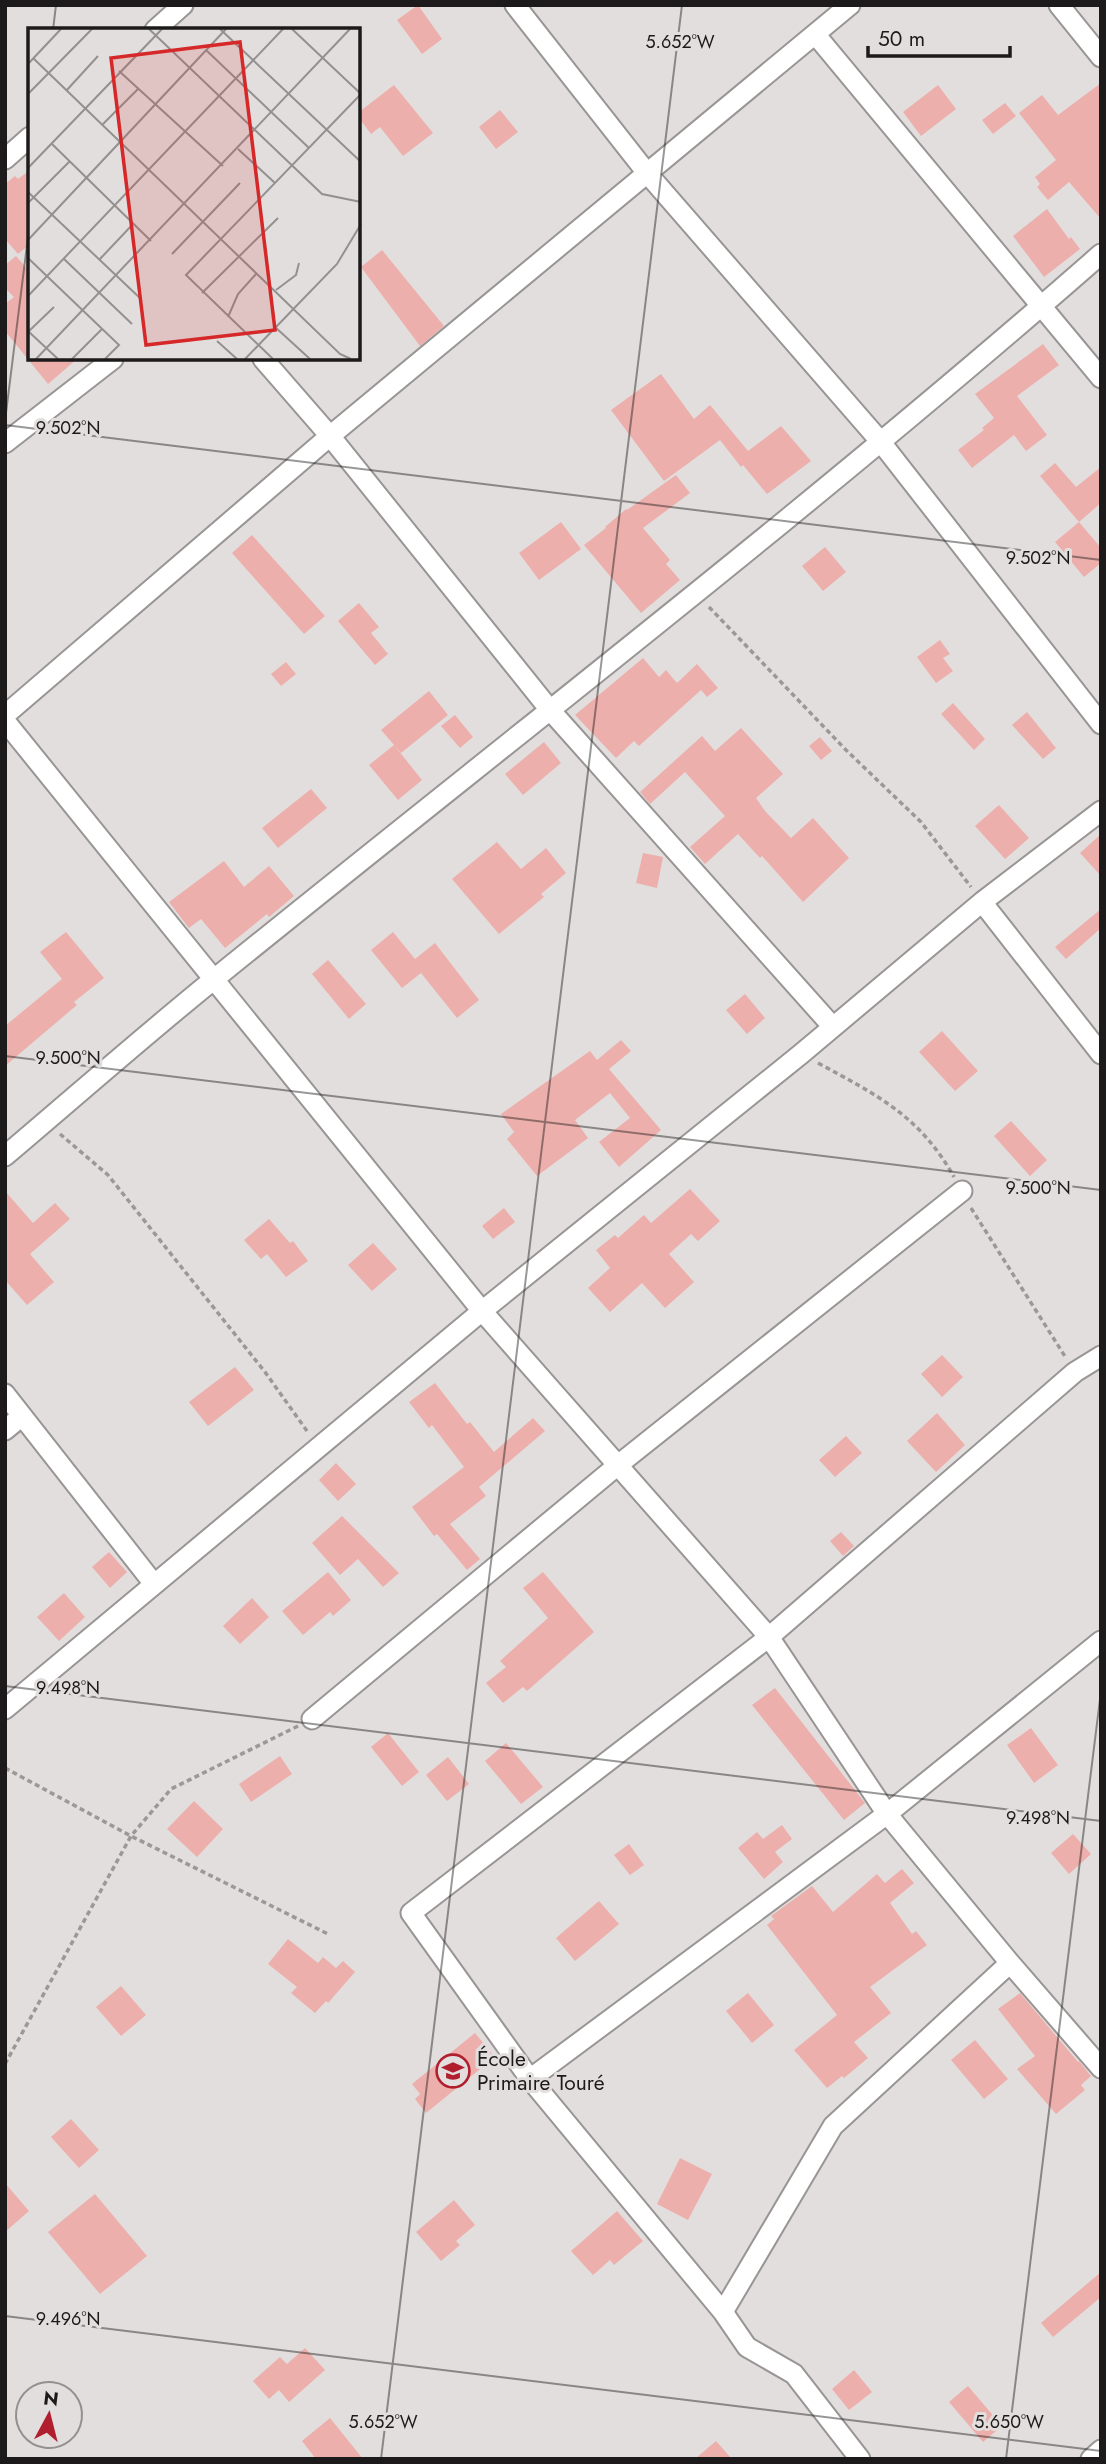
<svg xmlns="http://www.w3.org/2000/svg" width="1106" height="2464" font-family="Jost,sans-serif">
	<rect width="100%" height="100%" fill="#e2dede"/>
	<path fill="#edafab" d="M418,5L442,39L422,54L397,20Z
		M1101,83V219L1069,182L1048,200L1037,187L1040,184L1035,177L1056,160L1019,113L1042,95L1058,115Z
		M394,85L433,133L403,156L380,127L371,134L359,118V112Z
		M938,85L956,109L921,136L903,112Z
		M1005,103L1016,116L993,134L982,120Z
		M500,110L518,132L496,149L479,127Z
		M30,170V244L18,254L5,239V184L15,176L18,179Z
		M1047,209L1069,239L1071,237L1080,249L1044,277L1013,236Z
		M382,250L444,326L420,346L361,267Z
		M16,256L30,272V359H77L48,384L5,331V304L14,297L5,288V265Z
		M1043,344L1059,365L1017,396L1047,435L1026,451L1014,435L972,468L958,450L984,430L982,428L994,418L975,394Z
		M661,374L694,419L710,405L748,451L781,426L811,461L767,494L743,465L741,467L720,440L664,481L611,410Z
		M1055,463L1076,487L1101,467V503L1079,522L1040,476Z
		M676,475L690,493L643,528L670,560L666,564L680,580L641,613L584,545L606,528L605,527L626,509L627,510Z
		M561,522L581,549L539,580L519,553Z
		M1079,522L1101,548V563L1084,577L1055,542Z
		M252,535L325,616L304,634L232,553Z
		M825,547L846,572L823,591L802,566Z
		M359,603L379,627L371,633L388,654L375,665L338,621Z
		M940,640L950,654L943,658L953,671L936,683L917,657Z
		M643,658L659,677L666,670L677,683L697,664L718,688L707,697L701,690L639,746L634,741L616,758L575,715Z
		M286,662L296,674L281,686L271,674Z
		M429,691L448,715L401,753L381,730Z
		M953,703L985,739L974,750L941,714Z
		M1027,712L1056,748L1043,759L1012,725Z
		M455,715L473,737L460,748L441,726Z
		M741,728L783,774L756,798L765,811L791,838L813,818L849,858L803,902L762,856L760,858L738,834L705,864L690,847L725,816L685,772L650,804L640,792L702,736L715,751Z
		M820,737L832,751L821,760L809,746Z
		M544,742L561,763L523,795L505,774Z
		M394,745L422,780L398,800L369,765Z
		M311,789L327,808L278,848L262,828Z
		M999,805L1029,838L1005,859L975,826Z
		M1101,834V876L1080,853Z
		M497,842L521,869L546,848L566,873L541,894L544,897L499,934L452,879Z
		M643,853L663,857L657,888L636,883Z
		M224,861L244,887L269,866L294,896L269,917L267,914L225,948L201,919L189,928L169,902Z
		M1101,909V928L1066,959L1055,947Z
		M66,932L104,978L74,1002L77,1005L5,1066V1026L62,979L40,952Z
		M393,932L415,959L435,943L479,1000L457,1018L421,973L402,988L371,950Z
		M328,960L366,1004L349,1019L312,974Z
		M745,994L765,1018L747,1034L726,1010Z
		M942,1031L978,1071L955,1091L919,1052Z
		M621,1040L631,1051L609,1069L661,1130L619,1167L599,1142L630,1118L610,1093L575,1120L588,1138L537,1176L507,1139L514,1132L501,1114L590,1051L597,1060Z
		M1011,1121L1047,1160L1030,1176L994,1136Z
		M690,1189L720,1221L698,1241L691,1234L669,1254L694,1282L665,1308L642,1283L610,1312L588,1288L610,1268L596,1250L615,1235L618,1238L644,1215L651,1223Z
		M5,1191L33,1223L55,1203L70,1219L30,1254L54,1282L27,1305L5,1280Z
		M504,1208L515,1222L493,1239L482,1226Z
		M269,1219L290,1243L293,1241L308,1261L286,1277L267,1254L261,1259L244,1240Z
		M373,1243L397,1269L372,1291L348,1265Z
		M942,1355L963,1377L942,1397L921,1374Z
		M235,1367L254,1390L208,1426L189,1402Z
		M435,1383L467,1424L470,1422L494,1452L533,1418L545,1431L479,1487L486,1496L450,1524L480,1559L467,1570L437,1534L434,1536L412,1507L464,1467L432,1425L429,1428L409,1402Z
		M937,1413L965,1445L936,1472L907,1441Z
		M846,1436L862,1453L835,1477L819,1460Z
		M336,1463L356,1484L338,1501L319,1480Z
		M342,1516L399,1573L383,1587L358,1559L340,1575L312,1543Z
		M841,1532L854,1546L843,1556L830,1541Z
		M109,1552L127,1572L110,1588L92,1567Z
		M328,1572L351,1600L333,1616L330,1612L303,1635L282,1611Z
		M543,1572L594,1632L527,1691L523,1687L503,1703L486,1683L506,1667L500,1661L548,1618L523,1588Z
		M64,1593L85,1617L59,1641L37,1617Z
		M252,1598L269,1617L240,1644L223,1626Z
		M775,1688L865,1803L844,1820L752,1705Z
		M1031,1728L1058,1765L1034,1783L1007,1745Z
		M388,1733L419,1772L402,1786L371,1747Z
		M506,1743L543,1787L521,1804L485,1761Z
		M280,1756L292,1774L251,1802L239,1784Z
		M448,1757L469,1784L447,1801L426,1775Z
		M194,1801L223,1829L197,1857L167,1829Z
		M782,1825L792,1839L775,1852L783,1862L764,1879L738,1848L757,1832L763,1839Z
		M1073,1834L1091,1854L1069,1874L1051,1853Z
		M629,1844L644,1865L630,1875L614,1855Z
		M902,1869L914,1883L890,1903L912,1934L916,1931L927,1945L870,1987L891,2013L854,2042L868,2058L844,2078L842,2076L827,2088L794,2050L837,2015L767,1925L774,1919L771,1916L812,1886L833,1912L877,1874L885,1883Z
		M599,1901L619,1924L575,1961L556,1938Z
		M288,1939L318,1963L323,1957L336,1968L343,1961L355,1972L328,2003L326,2001L315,2013L291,1993L297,1987L268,1964Z
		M121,1986L146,2015L121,2036L96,2007Z
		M748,1993L774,2025L752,2043L726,2011Z
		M1020,1993L1078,2062L1079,2061L1091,2076L1081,2085L1085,2090L1056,2114L1017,2069L1035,2056L998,2009Z
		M475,2033L495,2057L426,2113L415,2099L420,2094L412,2084Z
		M975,2040L1008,2079L984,2099L951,2060Z
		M71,2119L99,2150L79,2168L51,2137Z
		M680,2158L712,2174L688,2220L657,2204Z
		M5,2183L29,2211L5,2232Z
		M95,2194L147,2256L100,2294L48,2232Z
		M454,2200L475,2225L456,2241L460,2245L441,2261L416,2232Z
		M617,2211L643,2241L614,2265L610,2260L593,2275L571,2251Z
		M1101,2272V2297L1053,2337L1041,2323Z
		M305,2348L325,2370L289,2402L279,2390L269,2399L253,2381L280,2357L287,2364Z
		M854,2370L872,2392L849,2410L832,2389Z
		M968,2386L1002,2426L983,2442L949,2402Z
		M330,2418L363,2459H316L302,2441Z
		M716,2441L732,2459H695Z"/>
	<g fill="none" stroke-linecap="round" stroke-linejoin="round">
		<defs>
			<path id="minor" d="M515,5L647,173L880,441L1101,724
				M1059,5L1101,57
				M155,30L183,5
				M815,34L1101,378
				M5,159L30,137
				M263,359L330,436L550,710L833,1027
				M5,443L113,359
				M5,715L330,436L850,5
				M5,721L482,1311L769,1637L887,1814L1010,1963L1101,2068
				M982,902L1101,1054
				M5,1156C76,1096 146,1034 218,976C513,737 815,505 1101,254
				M5,1394L154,1584
				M5,1430L22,1416
				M5,1709L482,1311L801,1054L982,902L1101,811
				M312,1719L618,1465L962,1191
				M530,2079L887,1814L1101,1641
				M723,2312L833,2126L1010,1963
				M860,2459L794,2374L747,2347L723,2312L530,2079L411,1913L769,1637L1075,1372L1101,1356
				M1091,2459L1101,2450"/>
		</defs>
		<use href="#minor" stroke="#999595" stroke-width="23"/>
		<path stroke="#9b9898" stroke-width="3.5" stroke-dasharray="5 3.5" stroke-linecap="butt" d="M709,607L846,750L921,822L971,887
			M818,1063C877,1095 920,1116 954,1177
			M60,1134L108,1175L265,1372L307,1431
			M971,1208L1066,1358
			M5,1768L131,1836L330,1935
			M5,2064L131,1836L171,1789L298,1726"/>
		<use href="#minor" stroke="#fff" stroke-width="19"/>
	</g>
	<path fill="none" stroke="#1c1a1a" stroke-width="2" stroke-opacity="0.45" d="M53,30L56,5M5,421L30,221M5,425L1101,560M5,1056L1101,1190M5,1686L1101,1821M5,2316L1101,2451M381,2459L682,5M1006,2459L1101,1691"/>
	<defs>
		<symbol id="school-ring" viewBox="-11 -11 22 22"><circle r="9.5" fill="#e2dede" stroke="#b11e2e" stroke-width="1.5"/><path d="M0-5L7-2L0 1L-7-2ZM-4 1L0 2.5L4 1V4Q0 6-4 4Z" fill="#b11e2e"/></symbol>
	</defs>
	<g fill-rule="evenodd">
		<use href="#school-ring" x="434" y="2052" width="38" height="38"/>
	</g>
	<g text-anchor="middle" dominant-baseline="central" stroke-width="6" stroke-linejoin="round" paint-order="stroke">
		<g font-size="21" fill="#1c1a1a" stroke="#e2dede" text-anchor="start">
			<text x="477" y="2059">École<tspan x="477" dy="24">Primaire Touré</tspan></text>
		</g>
	</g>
	<g transform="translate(28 28)">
		<rect width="332" height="332" fill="#e2dede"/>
		<path fill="none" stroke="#939090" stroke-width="2" d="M121,1L294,166L333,174M192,1L333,134M264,1L333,66M178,22L281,120M5,30L312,326L323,331M0,36L33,1M91,43L195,138M38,63L70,28M0,66L64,1M75,96L110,61M23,115L123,213M210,121L247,155M0,140L134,1M0,164L113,271M0,175L42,133M0,212L198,1M144,226L212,155M0,230L91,317L77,331M36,231L104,296M71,232L106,195M248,262L268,247L271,235M174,265L250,190M0,268L255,1M200,289L210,266L229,245M247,299L282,331M0,303L30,331M0,304L26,279M189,313L209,331M8,331L322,1M44,331L74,301M217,331L309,236L333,196M245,331L158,247L333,66"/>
		<path fill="#d62828" fill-opacity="0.15" stroke="#d62828" stroke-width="3.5" d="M212,14L247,302L118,317L83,30Z"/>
		<rect width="332" height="332" fill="none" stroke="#1c1a1a" stroke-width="3.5"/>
	</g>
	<g font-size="18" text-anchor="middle" fill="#1c1a1a" stroke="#e2dede" stroke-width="6" stroke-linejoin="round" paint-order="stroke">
		<text x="680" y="48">5.652°W</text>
		<text x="68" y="434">9.502°N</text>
		<text x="1038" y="564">9.502°N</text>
		<text x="68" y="1064">9.500°N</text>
		<text x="1038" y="1194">9.500°N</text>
		<text x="68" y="1694">9.498°N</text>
		<text x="1038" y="1824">9.498°N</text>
		<text x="68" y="2325">9.496°N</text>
		<text x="383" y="2428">5.652°W</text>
		<text x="1009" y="2428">5.650°W</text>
	</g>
	<rect width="1106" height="2464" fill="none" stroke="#1c1a1a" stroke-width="14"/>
	<g transform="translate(49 2415) rotate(7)"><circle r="33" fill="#e2dede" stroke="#939090" stroke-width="2"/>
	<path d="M0-5L12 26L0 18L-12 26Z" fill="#b11e2e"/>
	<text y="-10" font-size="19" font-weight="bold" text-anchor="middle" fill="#1c1a1a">N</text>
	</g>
	<path d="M868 46v10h142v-10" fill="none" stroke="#1c1a1a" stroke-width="3.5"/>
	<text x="878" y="46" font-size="21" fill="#1c1a1a" stroke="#e2dede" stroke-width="5" paint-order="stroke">50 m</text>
</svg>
